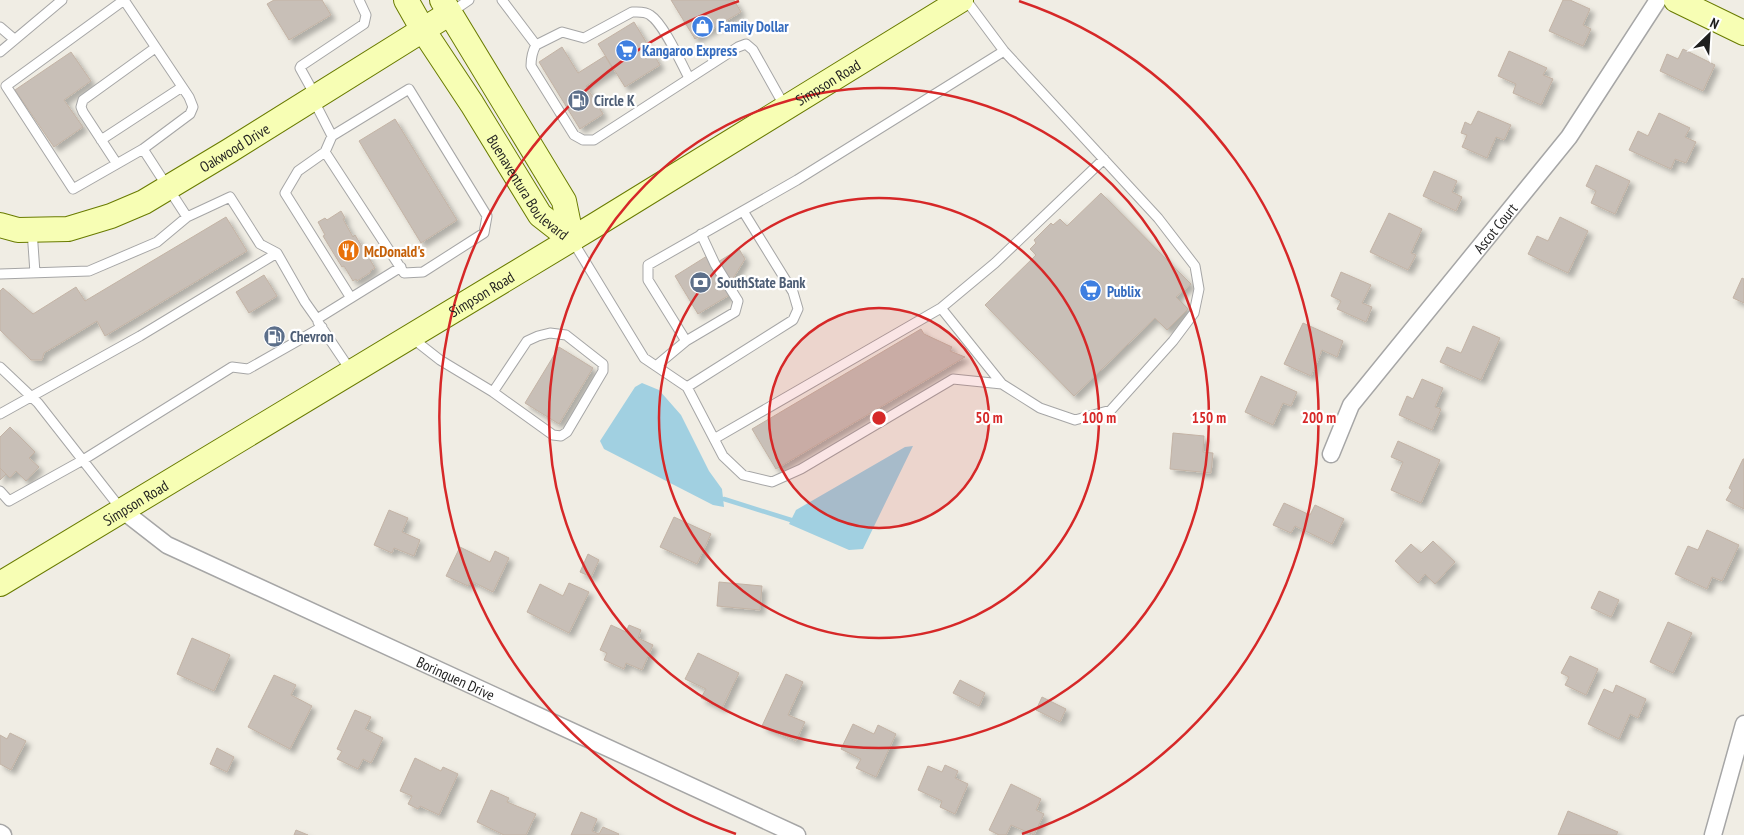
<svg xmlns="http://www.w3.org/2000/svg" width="1744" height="835" font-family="'PT Sans Narrow',sans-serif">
	<defs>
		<filter id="shadow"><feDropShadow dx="4.5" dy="4.5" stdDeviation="2.5" flood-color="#0004"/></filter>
	</defs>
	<rect width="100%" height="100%" fill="#f0ede4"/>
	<path fill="#a1d0e1" d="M642,383L659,390L681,415L709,471L722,489L724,507L713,505L604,449L600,441L635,387Z
		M913,446L863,549L849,550L789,524L796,510L905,447Z"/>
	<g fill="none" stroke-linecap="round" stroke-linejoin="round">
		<path stroke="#a1d0e1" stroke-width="4.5" d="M724,499L791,520"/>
	</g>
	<path fill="#c8bfb7" stroke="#c3b3a5" filter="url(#shadow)" d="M274,0H322L331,15L289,40L267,4Z
		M671,0H734L741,12L695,39Z
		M1563,0H1570L1590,9L1583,25L1591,29L1583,46L1549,31Z
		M634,22L660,65L625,87L598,44Z
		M562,47L578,73L605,56L613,69L586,86L603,114L580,129L539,62Z
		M1683,49L1715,65L1703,91L1660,71L1667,54L1678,59Z
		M1509,51L1547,68L1543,75L1553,79L1541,105L1513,93L1516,84L1498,76Z
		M71,52L91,81L64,100L83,127L54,147L15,90Z
		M1478,111L1511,125L1504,140L1496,137L1487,158L1462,147L1467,135L1461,133L1465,122L1471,125Z
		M1659,113L1690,128L1685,137L1696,142L1686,163L1675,159L1671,169L1629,150L1638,131L1648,136Z
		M395,119L457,220L421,243L359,141Z
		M1596,165L1630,181L1615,214L1591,203L1596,191L1586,186Z
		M1434,171L1457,181L1452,192L1462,197L1456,211L1423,196Z
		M1101,193L1191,284L1176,297L1188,309L1167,330L1155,318L1074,396L985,305L1036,255L1030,249L1036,243L1034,240L1051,223L1053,225L1060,219L1067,226Z
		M341,211L345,218L343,219L353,237L355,235L375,268L370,271L371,272L357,281L356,279L353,281L344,266L342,267L323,236L325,235L318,222L325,218L327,220Z
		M1389,213L1422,229L1411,253L1416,255L1408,270L1370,252Z
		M226,217L247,251L105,336L97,321L44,353L42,360H31L0,330V291L3,288L33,314L76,287L85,301Z
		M1560,217L1588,231L1568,273L1528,254L1537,236L1548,241Z
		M739,249L745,259L729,285L713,265Z
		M707,256L731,294L698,314L675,276Z
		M1341,272L1371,285L1362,303L1372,307L1366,322L1337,309L1341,301L1331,296Z
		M264,275L277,296L249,313L236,292Z
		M1742,278L1744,279V303L1733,298Z
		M1303,323L1343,341L1337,357L1322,350L1311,376L1284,364Z
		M1473,326L1500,338L1481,380L1440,362L1447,347L1461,353Z
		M921,329L924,334L952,347L950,351L965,357L776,469L752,429Z
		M559,347L593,368L559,424L525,403Z
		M1261,376L1297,392L1291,406L1283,403L1273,425L1245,412Z
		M1422,379L1443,388L1435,407L1441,409L1432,430L1399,415L1407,396L1413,399Z
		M10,427L35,452L29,458L39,467L26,481L16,471L10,478L0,468V437Z
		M1173,433L1204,436L1203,452L1213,453L1211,473L1170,469Z
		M1398,441L1440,460L1421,503L1391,490L1403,462L1391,457Z
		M1743,459H1744V509L1726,500L1732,490L1729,488Z
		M0,468L6,474L0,480Z
		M1284,503L1310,515L1315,505L1344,519L1332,544L1295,526L1291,533L1273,525Z
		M389,510L408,518L402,532L420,540L414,556L394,548L392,553L374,545Z
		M674,517L711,534L697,564L660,547Z
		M1707,530L1739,545L1722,581L1712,577L1707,589L1675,574L1688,546L1698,550Z
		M1433,541L1455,562L1435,584L1425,574L1418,583L1395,561L1411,544L1421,553Z
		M460,547L490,562L495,551L509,558L493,592L471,581L468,586L446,576Z
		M588,554L599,560L591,577L580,572Z
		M719,582L762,586L760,610L717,606Z
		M569,583L589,592L569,633L527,612L540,584L563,596Z
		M1599,591L1619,600L1611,617L1591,608Z
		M1668,622L1692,633L1673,673L1650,662Z
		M611,625L626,632L629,625L641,630L638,638L653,645L642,670L626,663L624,669L604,660L607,653L600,650Z
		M192,638L230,655L214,691L177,674Z
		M698,653L739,673L722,708L701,698L706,689L685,679Z
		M1570,656L1598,669L1586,695L1565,685L1569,677L1561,673Z
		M786,674L803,682L788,715L805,722L796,741L762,726Z
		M274,675L296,685L291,695L312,706L290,749L248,727Z
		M960,680L985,693L979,706L953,693Z
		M1616,685L1646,699L1638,718L1630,714L1619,739L1588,724L1604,689L1613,693Z
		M1042,697L1066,709L1060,722L1036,710Z
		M355,710L371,717L365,729L383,738L371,763L363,759L358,769L337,759L342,751L337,749Z
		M853,724L874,734L878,725L896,734L876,777L856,768L861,759L841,749Z
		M10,733L26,741L11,770L0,764V735L7,739Z
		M217,748L234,757L227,772L210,764Z
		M415,758L441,771L443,767L458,774L439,815L420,806L418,809L408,804L412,796L400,791Z
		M945,765L958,771L955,778L968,784L955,814L940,807L942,801L918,790L928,766L942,772Z
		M1011,784L1041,799L1036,810L1044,814L1034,835L1011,825L1006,835H999L989,830Z
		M491,790L509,798L507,802L536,814L526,835H504L477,822Z
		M1568,811L1618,832L1616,835H1558Z
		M581,812L597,819L592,831L599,834L603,827L619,834L618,835H571Z
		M296,830L308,835H294Z"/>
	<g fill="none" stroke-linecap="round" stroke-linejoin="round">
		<defs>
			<path id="lane" d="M502,0L536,45C532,52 531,58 531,66L574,135L583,140H594L738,47L746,44L753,50L785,107
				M450,13L469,0
				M0,27L14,39
				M536,45L562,32L584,38L632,12C638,12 645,11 650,15C664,24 681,63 689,78
				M0,52L62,0
				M316,97L300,68L301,66L364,24L366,15L359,0
				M313,99L332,136L325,152L298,171L285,193L351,298
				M101,140L182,87
				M143,149L73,189L6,86L124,0L189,97L193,107L190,114L143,149L187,217L230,197L260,244L277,253L305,302L317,319L401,267
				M325,152L404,273L423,272L484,233L487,216L409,89L332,136
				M117,164L83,112L81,107L83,100L155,48
				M32,230L35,273
				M572,240L644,358L687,387L723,456L743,475L772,482L801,469L953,379L1002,384L1040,408L1075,420L1111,410L1173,341L1194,313L1199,289L1195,266L1158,218L1004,51L966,0
				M0,274L89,271L157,242L187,217
				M941,308L1002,384
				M318,322L351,371
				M412,338L440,360L493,392L527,341L538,336L550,333L566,335L603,364V371L567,432L561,436L553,435L493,392
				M686,341L735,312L738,301L715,264L701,234
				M656,366L686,341L648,280V265L797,180L1004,51
				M0,367L38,403L121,509
				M687,387L793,320L798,309L793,292L743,211
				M0,414L140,336L277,253
				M714,439L941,308L995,263L1104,159
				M0,491L9,501L83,460L232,367L248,369L322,327"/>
			<g id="street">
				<path id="s1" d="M1331,454L1351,405L1569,137L1658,0"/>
				<path id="s2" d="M122,510L167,545L797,835"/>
				<path d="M0,833L3,835"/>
				<path d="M1713,835L1744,724"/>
			</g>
			<g id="secondary">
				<path id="s3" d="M406,0L423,30L472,104L540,215L572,240"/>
				<path d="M442,0L564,201L572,240"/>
				<path d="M1676,0L1744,33"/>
				<path id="s4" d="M0,225L18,230L68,229L111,216L144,202L229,151L450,13"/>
				<path id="s5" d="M0,584L597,224L961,0"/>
			</g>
		</defs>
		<use href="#lane" stroke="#a6a6a6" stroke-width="11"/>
		<use href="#street" stroke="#a6a6a6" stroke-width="19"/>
		<use href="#secondary" stroke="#697b00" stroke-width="26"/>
		<use href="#lane" stroke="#fff" stroke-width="9"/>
		<use href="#street" stroke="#fff" stroke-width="16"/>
		<use href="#secondary" stroke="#f7feb4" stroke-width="24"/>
	</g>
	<circle cx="879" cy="418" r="110" fill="#d62828" fill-opacity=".12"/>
	<g fill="none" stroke="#d62828" stroke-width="2.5">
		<circle cx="879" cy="418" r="110"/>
		<circle cx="879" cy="418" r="220"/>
		<circle cx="879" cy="418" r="330"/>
		<path d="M736 834A440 440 0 0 1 739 1M1019 1A440 440 0 0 1 1022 834"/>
	</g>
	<defs>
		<symbol id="shop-disc" viewBox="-11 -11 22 22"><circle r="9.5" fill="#3f7fe0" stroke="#fff"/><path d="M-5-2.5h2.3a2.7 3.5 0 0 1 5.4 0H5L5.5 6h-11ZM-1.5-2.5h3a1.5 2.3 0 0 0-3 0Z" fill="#fff"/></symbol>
		<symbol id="supermarket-disc" viewBox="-11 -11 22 22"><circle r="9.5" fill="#3f7fe0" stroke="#fff"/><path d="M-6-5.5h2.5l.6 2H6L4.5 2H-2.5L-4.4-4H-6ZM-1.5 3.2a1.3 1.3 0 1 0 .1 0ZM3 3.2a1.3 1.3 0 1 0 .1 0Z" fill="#fff"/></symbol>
		<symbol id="fuel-disc" viewBox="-11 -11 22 22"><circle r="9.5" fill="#5c6f8a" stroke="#fff"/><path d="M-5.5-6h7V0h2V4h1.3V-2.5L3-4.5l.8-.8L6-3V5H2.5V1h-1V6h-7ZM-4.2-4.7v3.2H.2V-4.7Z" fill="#fff"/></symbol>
		<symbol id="restaurant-disc" viewBox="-11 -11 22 22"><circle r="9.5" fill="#e8710a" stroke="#fff"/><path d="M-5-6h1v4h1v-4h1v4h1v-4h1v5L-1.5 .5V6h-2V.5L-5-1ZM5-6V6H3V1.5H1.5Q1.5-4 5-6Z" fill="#fff"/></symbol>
		<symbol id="bank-disc" viewBox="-11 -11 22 22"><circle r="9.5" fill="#5c6f8a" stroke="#fff"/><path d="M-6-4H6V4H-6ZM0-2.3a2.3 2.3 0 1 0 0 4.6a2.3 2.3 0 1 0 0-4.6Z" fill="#fff"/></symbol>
	</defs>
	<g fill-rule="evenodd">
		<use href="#shop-disc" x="690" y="14" width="25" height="25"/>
		<use href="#supermarket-disc" x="614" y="38" width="25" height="25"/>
		<use href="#fuel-disc" x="566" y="88" width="25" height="25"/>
		<use href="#restaurant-disc" x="336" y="238" width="25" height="25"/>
		<use href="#bank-disc" x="688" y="270" width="25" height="25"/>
		<use href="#supermarket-disc" x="1078" y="278" width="25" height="25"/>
		<use href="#fuel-disc" x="262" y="324" width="25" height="25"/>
	</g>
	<g text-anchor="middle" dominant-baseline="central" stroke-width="4.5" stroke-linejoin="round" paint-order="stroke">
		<g font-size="15" font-weight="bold" fill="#366cbe" stroke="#fff" text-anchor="start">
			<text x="718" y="26">Family Dollar</text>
			<text x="642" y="50">Kangaroo Express</text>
			<text x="1107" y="291">Publix</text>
		</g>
		<g font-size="15" fill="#1f1f1f" stroke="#fff">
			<text stroke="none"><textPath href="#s5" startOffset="968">Simpson Road</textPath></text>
			<text stroke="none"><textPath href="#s4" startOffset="255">Oakwood Drive</textPath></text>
			<text stroke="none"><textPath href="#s3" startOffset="224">Buenaventura Boulevard</textPath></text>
			<text stroke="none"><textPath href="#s1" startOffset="281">Ascot Court</textPath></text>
			<text stroke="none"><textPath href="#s5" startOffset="562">Simpson Road</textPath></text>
			<text stroke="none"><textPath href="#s5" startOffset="158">Simpson Road</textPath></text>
			<text stroke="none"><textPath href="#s2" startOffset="375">Borinquen Drive</textPath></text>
		</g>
		<g font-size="15" font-weight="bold" fill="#4e5e75" stroke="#fff" text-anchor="start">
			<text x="594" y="100">Circle K</text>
			<text x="717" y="282">SouthState Bank</text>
			<text x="290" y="336">Chevron</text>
		</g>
		<g font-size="15" font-weight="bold" fill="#c56008" stroke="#fff" text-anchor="start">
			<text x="364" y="251">McDonald's</text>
		</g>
	</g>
	<circle cx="879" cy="418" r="8" fill="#d62828" stroke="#fff" stroke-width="2.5"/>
	<g font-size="15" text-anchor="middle" font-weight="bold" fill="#d62828" stroke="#fff" stroke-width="4.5" stroke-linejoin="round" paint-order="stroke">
		<text x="989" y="423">50 m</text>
		<text x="1099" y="423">100 m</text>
		<text x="1209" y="423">150 m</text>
		<text x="1319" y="423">200 m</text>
	</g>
	<g transform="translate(1709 35) rotate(25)" stroke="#ffffff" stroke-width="4" paint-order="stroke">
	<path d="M0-4L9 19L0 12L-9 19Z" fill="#1f1f1f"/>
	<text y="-8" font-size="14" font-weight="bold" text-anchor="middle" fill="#1f1f1f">N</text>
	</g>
</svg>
